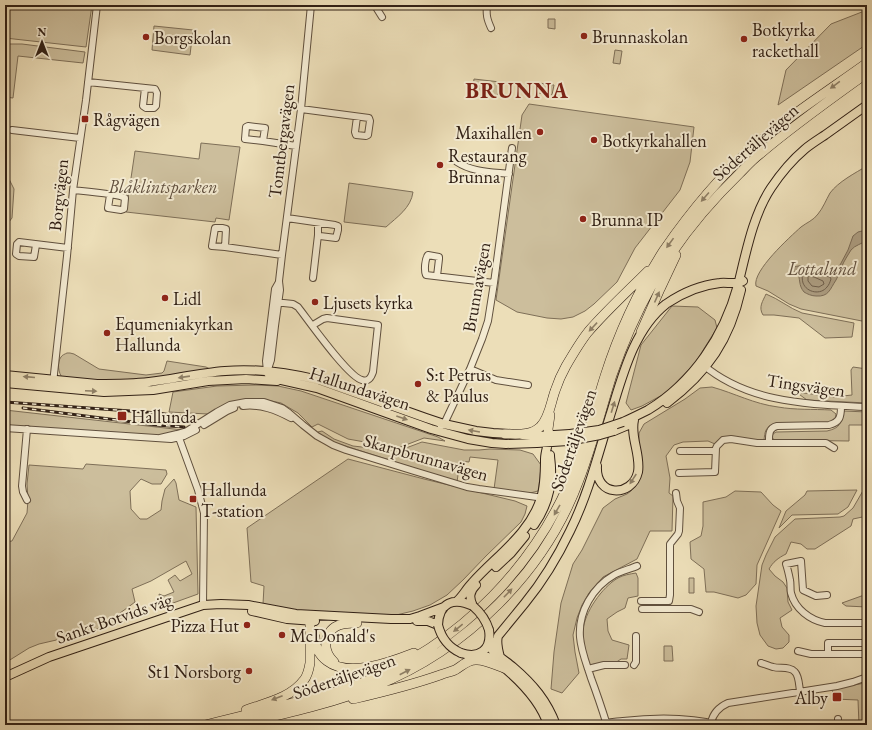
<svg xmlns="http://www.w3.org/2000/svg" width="872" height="730" font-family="'EB Garamond',serif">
	<rect width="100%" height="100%" fill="#ecdeb8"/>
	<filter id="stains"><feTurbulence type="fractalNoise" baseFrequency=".005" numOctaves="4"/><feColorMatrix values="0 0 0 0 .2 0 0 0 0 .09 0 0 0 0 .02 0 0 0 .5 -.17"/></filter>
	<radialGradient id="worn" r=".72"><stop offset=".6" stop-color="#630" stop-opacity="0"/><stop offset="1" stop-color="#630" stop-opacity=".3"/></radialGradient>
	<path fill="#ccbe9c" stroke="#7e6f58" d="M5,5H92L86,47L5,38Z
		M867,10V44L778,105L786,70L831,24Z
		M548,19H555V29L548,28Z
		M154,26L193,30L190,55L152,50Z
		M5,44H22L85,52L83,63L18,56L13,98L5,97Z
		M615,50L622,51L620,64L613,63Z
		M474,79L500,82L497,98L472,95Z
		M538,83L554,85L552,95L537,93Z
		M529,104L694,127L690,162L680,190L635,248L617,282L594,304L585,311L573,317L561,319L547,318L517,312L496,300L522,115Z
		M201,143L240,147L229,220L216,218L215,222L126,212L135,151L199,159Z
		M867,166V322L801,309L789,304L768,291L756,286C752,271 790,237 801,227C806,223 814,220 818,214C823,208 826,200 830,193C838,182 855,173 867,166Z
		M5,171L14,189L12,218L5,227Z
		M349,183L413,192C411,208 397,217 386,227L344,222Z
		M766,294C779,299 789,308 802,313L854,323L852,337L825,338L799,318L774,315H763C758,307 763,301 766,294Z
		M672,306L698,307L715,320L717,328L695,363L666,393L642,406L631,410L626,403L641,345Z
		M67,353H70L74,354L99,369L146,375L162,373L164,371L167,361L206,367L210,369L153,378L103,381L63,378C58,374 57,362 61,357C62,355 65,354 67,353Z
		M853,367L867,369V403L807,400L796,392L834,397L852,395L851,370Z
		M256,385L278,386L301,391L438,437L445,441L424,438L398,448L348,439L318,424L312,427L298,413L281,403L262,399H249L208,414L169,412L173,392L217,386Z
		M712,387C734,393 754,404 778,407C795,410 813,409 831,410L836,414L835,420L829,423L774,424C765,427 765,432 764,440L722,438L715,444L708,441L683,442L674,445L666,456L670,478L669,493L673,496L672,531H650L637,559L603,577L589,593L582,605L577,618L573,635L575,652L579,673L562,693L551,689L554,652L561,603L573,564L582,550L603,508L615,499L627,494L631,491L641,468L639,452V433L644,424L685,399L700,388Z
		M5,410L183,430L161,436L5,425Z
		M844,411L867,412V425H849V441L774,440L772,437L773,434L776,432L827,431C840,428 841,424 844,411Z
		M322,431L334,439L353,446L398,451L422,442L464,450H479L490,449L520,450L533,454L541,465L540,478L538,491L530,493L494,489L498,460L470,457L469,462L460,461L457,482L327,440L318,432Z
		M348,459L424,479L515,501L527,506L525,514L521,522L486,556L463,580L447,595L430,605L413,611L392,616L297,611L263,604L264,586L251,582L247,528Z
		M86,464L166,470L167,474L161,484H152L141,479L130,491L131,509L140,519H147L161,510L162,501L165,489L174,479L176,483L179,500L196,507L198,594L162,607L159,594L164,596L174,592L168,580L175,575L180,581L192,574L186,561L151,581L132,589L135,602L127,608L120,613L121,622L65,638L39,644L29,648L5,663V542L12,541L27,513L28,500L27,484L29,465L83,469Z
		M867,487V516L853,519L851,526L815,549H807L801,544L791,542L786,554C778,558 773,562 769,569L775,576L783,582L787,588L788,602L792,610L780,618L782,627L789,635V642L783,648L776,649L768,646L760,635L757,623L756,606L762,565L766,555L775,537L795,519L840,517L844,516L853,508L864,489Z
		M857,490L848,507L838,514L792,515L779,528L786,511L805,495L807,491Z
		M735,491L761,492L773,505L781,511L757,565L756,584L746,595L738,598L714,592H706L704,569L691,559L690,542L701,536L703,526V502L726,497Z
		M636,573L638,578V596L628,598L625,608L617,612L607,619L608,631L612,640L629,645L627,659H621L615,663H602L589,665C586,654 583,643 583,631C584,613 602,587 618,578C623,575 630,574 636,573Z
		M689,578H694V593H689Z
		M867,594V607L846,606L842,603Z
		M664,646H672L673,661H664Z
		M867,682V725H859L858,700L834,699L832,689L865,683Z"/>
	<path fill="#ac9d81" stroke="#7b6b56" d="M862,231H867V240C862,244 855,245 851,250C848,255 844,261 842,266C841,268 841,270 840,272C839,275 837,277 836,280C830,289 829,297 816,296C812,296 807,294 804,292C798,285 801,279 797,272H789L790,269C798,264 809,265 818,269C823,270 825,273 830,272L833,269L836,268L840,265L848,250L853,236L858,232Z"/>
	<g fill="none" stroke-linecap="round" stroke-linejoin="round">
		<path stroke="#6e5e4b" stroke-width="1" d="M802,270C813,269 821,276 830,277L831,279C830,282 829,285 827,287C821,295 807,293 803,283C802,280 802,274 802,270Z
			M809,276L814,277L823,281L824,284L819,287L812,286L808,281V277Z"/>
		<defs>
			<path id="minor" d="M377,5V9L382,17
				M487,5C486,15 487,19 491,28
				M88,82L155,89L157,93L156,106L154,108H146L143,106L145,88
				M301,109L369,118L370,121L368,135L366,136L356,135L355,132L357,117
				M12,130L80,138
				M263,141L245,139L246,127L248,126L265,128L263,141L296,146
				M457,162C472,172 491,172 509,174
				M73,190C82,191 119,194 125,198L124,209L121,210L108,208L110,195
				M287,218L335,225L338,226V230L336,238L320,236L318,235V223
				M36,245L34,257L19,256L16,254L17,244L19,242L68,248
				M225,247L212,246L215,228H222L226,229L225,247L282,255
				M437,276L439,259V257L428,255C425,259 424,270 426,275L494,283
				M313,278L318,235
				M274,302L293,304L298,307C309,321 348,377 362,380C368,382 371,378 373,372L378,325L327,318L323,319L313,325
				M702,364C749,404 809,404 867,407
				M470,369L496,380L528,385
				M267,372L271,360L275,326L280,290L279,281L282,255L301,109L311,5
				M267,372L266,361L275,289L279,282
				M53,383L67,256L73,190L86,100L97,5
				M243,406C261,404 276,410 291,418
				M204,425L227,411L234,408
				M441,426L444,424L470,369L482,339L488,321L494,283L512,148
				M5,428L171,439L184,436L196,430
				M178,435L198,490L204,513L203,605
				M160,438L177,434L187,431L217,412L230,405L246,402H264L282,408L289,413L303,425L317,436L326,441L333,445L346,450L414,471L467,487L479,489L544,498
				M834,448L826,443H769C769,436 768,428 777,426L829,425C840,422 841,417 841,406
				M680,451H715
				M679,473L715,472L716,448L717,446L723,440L731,439L757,443H769
				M27,500L23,492L22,486L27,429
				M827,595L816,596L803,590L801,561L786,564C788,570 789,575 790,580C791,584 790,589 791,593C795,609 810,620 825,623H867
				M641,601H669L670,595V544L678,534L679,531L680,508L677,501L676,493
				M642,609H691L699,612
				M798,651L811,654H867
				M828,654V643H867
				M761,663C765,664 769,666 773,667C780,669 790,666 795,672C799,676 799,685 800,691
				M634,665L636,662V636
				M588,669L604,665H625
				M711,723C713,713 719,707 728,703L837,686L853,682L867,677
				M596,725C606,722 613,722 623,721C656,717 689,717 721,725
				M607,725C602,709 597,694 591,678C587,665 581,651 580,637C578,612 593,587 614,575C621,571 630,569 637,566
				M838,725V719"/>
			<path id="major" d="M267,372L273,378L277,379L317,388L431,429L468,439L492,443L506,444L537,443L568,441
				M5,375L97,384C115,384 132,384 149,382C174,379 199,373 225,371C256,368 289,373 319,380L426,418L444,424L476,431L493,433L511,434
				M5,383L104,392L153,390L208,381L246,379L277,381
				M667,403C708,372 730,339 741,290
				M623,422C632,418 640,414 648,410C694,382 724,336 738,285C746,253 753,215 771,188C781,173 792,160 805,149C811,144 819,139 825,135C839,125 853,115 867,105
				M614,431L633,423
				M523,435L538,436L570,434
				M597,466C595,497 632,498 638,472C641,455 630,437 634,420
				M534,525C546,508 552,489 551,468C551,463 550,459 550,455
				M496,567L511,553L525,536
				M457,601C463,596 466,589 472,583C496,556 530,534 541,498C545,486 545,472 545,459C545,452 548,445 549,438
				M473,606C469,598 469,592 476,585
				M252,611L287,619L315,621
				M417,621H428L438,625C439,602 454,597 473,606
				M490,640L491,648L493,651C499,657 507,662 513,667C533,684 547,701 556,725
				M461,653C479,659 492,650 489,630
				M479,654C491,657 498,663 508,671C525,686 541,703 548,725
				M500,657C498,650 496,643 498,636C507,625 516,614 525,603C543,581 558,556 570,531C588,495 598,455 610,416C622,378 633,330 666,304C682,293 701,285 720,283C727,282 736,285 743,281
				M5,677L49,657L203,605L221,604L248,605L296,614L391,619H410L420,616L444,607"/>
			<path id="highway" d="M641,332L660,289L676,255
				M505,434C517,434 531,436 540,427C549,419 551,402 555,391C558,382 562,373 566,366C573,354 580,342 588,332C606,311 628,291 648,271
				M549,436L548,429L550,415
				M315,637C315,647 319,655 327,661C349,678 391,662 414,653
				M334,662C326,654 323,644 329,634C330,631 332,629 335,627C341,623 349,623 357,623
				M353,699C383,692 412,685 440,675C445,673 450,672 455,670C462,666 468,659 477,660C486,660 495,665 504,668
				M246,710C265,703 291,698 304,680C308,675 309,669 310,663V621L313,616
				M205,725C234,718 263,711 292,703C314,698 337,693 359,684C460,646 541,562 578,461C589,433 596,404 605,376C619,332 639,289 664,250C689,214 718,178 751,149C787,117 828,91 867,63
				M237,725C283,714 331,704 375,686C466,650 545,572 579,480C592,446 601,410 612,375C623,343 637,312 653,283C676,243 706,206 739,174C746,167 752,160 760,154C794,125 831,99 867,73"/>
		</defs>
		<use href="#minor" stroke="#60503e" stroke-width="8"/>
		<use href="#major" stroke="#312015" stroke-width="10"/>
		<use href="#highway" stroke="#312015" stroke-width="10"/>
		<use href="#minor" stroke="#f3ead1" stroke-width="6"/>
		<use href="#major" stroke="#ecdeb8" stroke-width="8"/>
		<use href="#highway" stroke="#ecdeb8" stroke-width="9"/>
		<defs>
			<path id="rail" d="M5,402L158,413L191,418
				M23,408L156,425L184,427"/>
		</defs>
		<use href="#rail" stroke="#312015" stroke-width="3"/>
		<use href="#rail" stroke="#f3ead1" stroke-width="1.5" stroke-dasharray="4.5" stroke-linecap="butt"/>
		<defs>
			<path id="major-bridge" d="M570,434L599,430L623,422
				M568,441L600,435L614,431
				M473,606C481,613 486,620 489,630
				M438,625C441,637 449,648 461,653"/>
		</defs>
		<use href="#major-bridge" stroke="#312015" stroke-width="10" stroke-linecap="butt"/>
		<use href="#major-bridge" stroke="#ecdeb8" stroke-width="8"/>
	</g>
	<defs><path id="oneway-solid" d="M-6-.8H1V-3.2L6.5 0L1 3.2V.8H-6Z"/></defs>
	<g fill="#8e7f66">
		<use href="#oneway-solid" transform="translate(835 85) rotate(144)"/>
		<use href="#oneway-solid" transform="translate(705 197) rotate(131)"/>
		<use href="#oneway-solid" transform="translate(670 243) rotate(126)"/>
		<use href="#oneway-solid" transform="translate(657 297) rotate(-66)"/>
		<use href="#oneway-solid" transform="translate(593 327) rotate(133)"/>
		<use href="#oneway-solid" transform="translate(29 377) rotate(-175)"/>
		<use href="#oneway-solid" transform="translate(184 377) rotate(172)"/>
		<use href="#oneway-solid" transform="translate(91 391) rotate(3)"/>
		<use href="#oneway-solid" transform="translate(613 407) rotate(-73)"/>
		<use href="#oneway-solid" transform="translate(402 418) rotate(19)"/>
		<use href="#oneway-solid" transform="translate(474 431) rotate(-170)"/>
		<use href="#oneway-solid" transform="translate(633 479) rotate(123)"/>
		<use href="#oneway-solid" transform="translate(557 510) rotate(120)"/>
		<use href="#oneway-solid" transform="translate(508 593) rotate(-46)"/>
		<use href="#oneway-solid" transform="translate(458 628) rotate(141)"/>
		<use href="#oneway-solid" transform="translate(405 672) rotate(-27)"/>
		<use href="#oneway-solid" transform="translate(277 698) rotate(159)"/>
	</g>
	<g fill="#8f2418" stroke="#f3ead1" stroke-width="1.5">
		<circle cx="584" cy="36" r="4"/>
		<circle cx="146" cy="37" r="4"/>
		<circle cx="744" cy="39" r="4"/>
		<rect x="81" y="115" width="8" height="8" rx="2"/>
		<circle cx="540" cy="132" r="4"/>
		<circle cx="594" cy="140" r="4"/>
		<circle cx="440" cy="165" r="4"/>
		<circle cx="583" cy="219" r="4"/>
		<circle cx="165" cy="298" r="4"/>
		<circle cx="315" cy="302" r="4"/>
		<circle cx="107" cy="333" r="4"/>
		<circle cx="418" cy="384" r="4"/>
		<rect x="117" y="411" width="10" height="10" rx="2"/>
		<rect x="189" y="495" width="8" height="8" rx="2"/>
		<circle cx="247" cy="625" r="4"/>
		<circle cx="282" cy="635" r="4"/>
		<circle cx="249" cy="671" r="4"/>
		<rect x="832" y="692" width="10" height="10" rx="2"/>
	</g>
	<g text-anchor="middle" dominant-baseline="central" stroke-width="4" stroke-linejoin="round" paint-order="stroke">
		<g font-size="18" fill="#312015" stroke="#f3ead1" text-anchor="start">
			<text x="752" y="29">Botkyrka<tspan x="752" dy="21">rackethall</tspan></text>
			<text x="592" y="36">Brunnaskolan</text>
			<text x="154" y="37">Borgskolan</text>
			<text x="93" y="119">Rågvägen</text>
			<text x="532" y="132" text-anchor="end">Maxihallen</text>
			<text x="602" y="140">Botkyrkahallen</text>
			<text x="448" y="155">Restaurang<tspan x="448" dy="21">Brunna</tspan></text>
			<text x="591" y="219">Brunna IP</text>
			<text x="173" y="298">Lidl</text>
			<text x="323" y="302">Ljusets kyrka</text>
			<text x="115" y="323">Equmeniakyrkan<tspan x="115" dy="21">Hallunda</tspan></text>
			<text x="426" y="374">S:t Petrus<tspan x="426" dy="21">&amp; Paulus</tspan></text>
			<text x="131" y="416">Hallunda</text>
			<text x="201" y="489">Hallunda<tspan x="201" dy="21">T-station</tspan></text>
			<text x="239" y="625" text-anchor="end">Pizza Hut</text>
			<text x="290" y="635">McDonald's</text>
			<text x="241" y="671" text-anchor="end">St1 Norsborg</text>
			<text x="828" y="697" text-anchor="end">Alby</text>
		</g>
		<g font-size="18" fill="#312015" stroke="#f3ead1">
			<text transform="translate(281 141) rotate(-83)">Tomtbergavägen</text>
			<text transform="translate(755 142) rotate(-41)">Södertäljevägen</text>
			<text transform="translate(58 195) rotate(-84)">Borgvägen</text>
			<text transform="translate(476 287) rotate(-80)">Brunnavägen</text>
			<text transform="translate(806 385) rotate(8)">Tingsvägen</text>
			<text transform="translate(360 388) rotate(18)">Hallundavägen</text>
			<text transform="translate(573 440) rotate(-71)">Södertäljevägen</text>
			<text transform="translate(426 457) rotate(16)">Skarpbrunnavägen</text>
			<text transform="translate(114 618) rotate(-19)">Sankt Botvids väg</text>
			<text transform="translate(344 676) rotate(-19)">Södertäljevägen</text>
		</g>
		<g font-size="18" font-style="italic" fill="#604f3e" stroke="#f3ead1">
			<text x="163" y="186">Blåklintsparken</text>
			<text x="822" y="268">Lottalund</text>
		</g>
		<g font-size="22" font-weight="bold" letter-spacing="1" fill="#7a1f14" stroke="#f3ead1">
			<text x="517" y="90">BRUNNA</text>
		</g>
	</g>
	<rect width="872" height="730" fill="none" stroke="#ecdeb8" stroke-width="20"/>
	<rect x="6" y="6" width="860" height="718" fill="none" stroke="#312015" stroke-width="2"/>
	<rect x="10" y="10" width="852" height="710" fill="none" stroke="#312015"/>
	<g transform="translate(42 42)" stroke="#f3ead1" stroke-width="3" paint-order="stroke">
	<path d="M0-3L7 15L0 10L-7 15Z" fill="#312015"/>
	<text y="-6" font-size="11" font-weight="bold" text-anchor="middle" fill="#312015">N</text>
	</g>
	<rect width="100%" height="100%" filter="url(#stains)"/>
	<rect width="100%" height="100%" fill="url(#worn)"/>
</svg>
